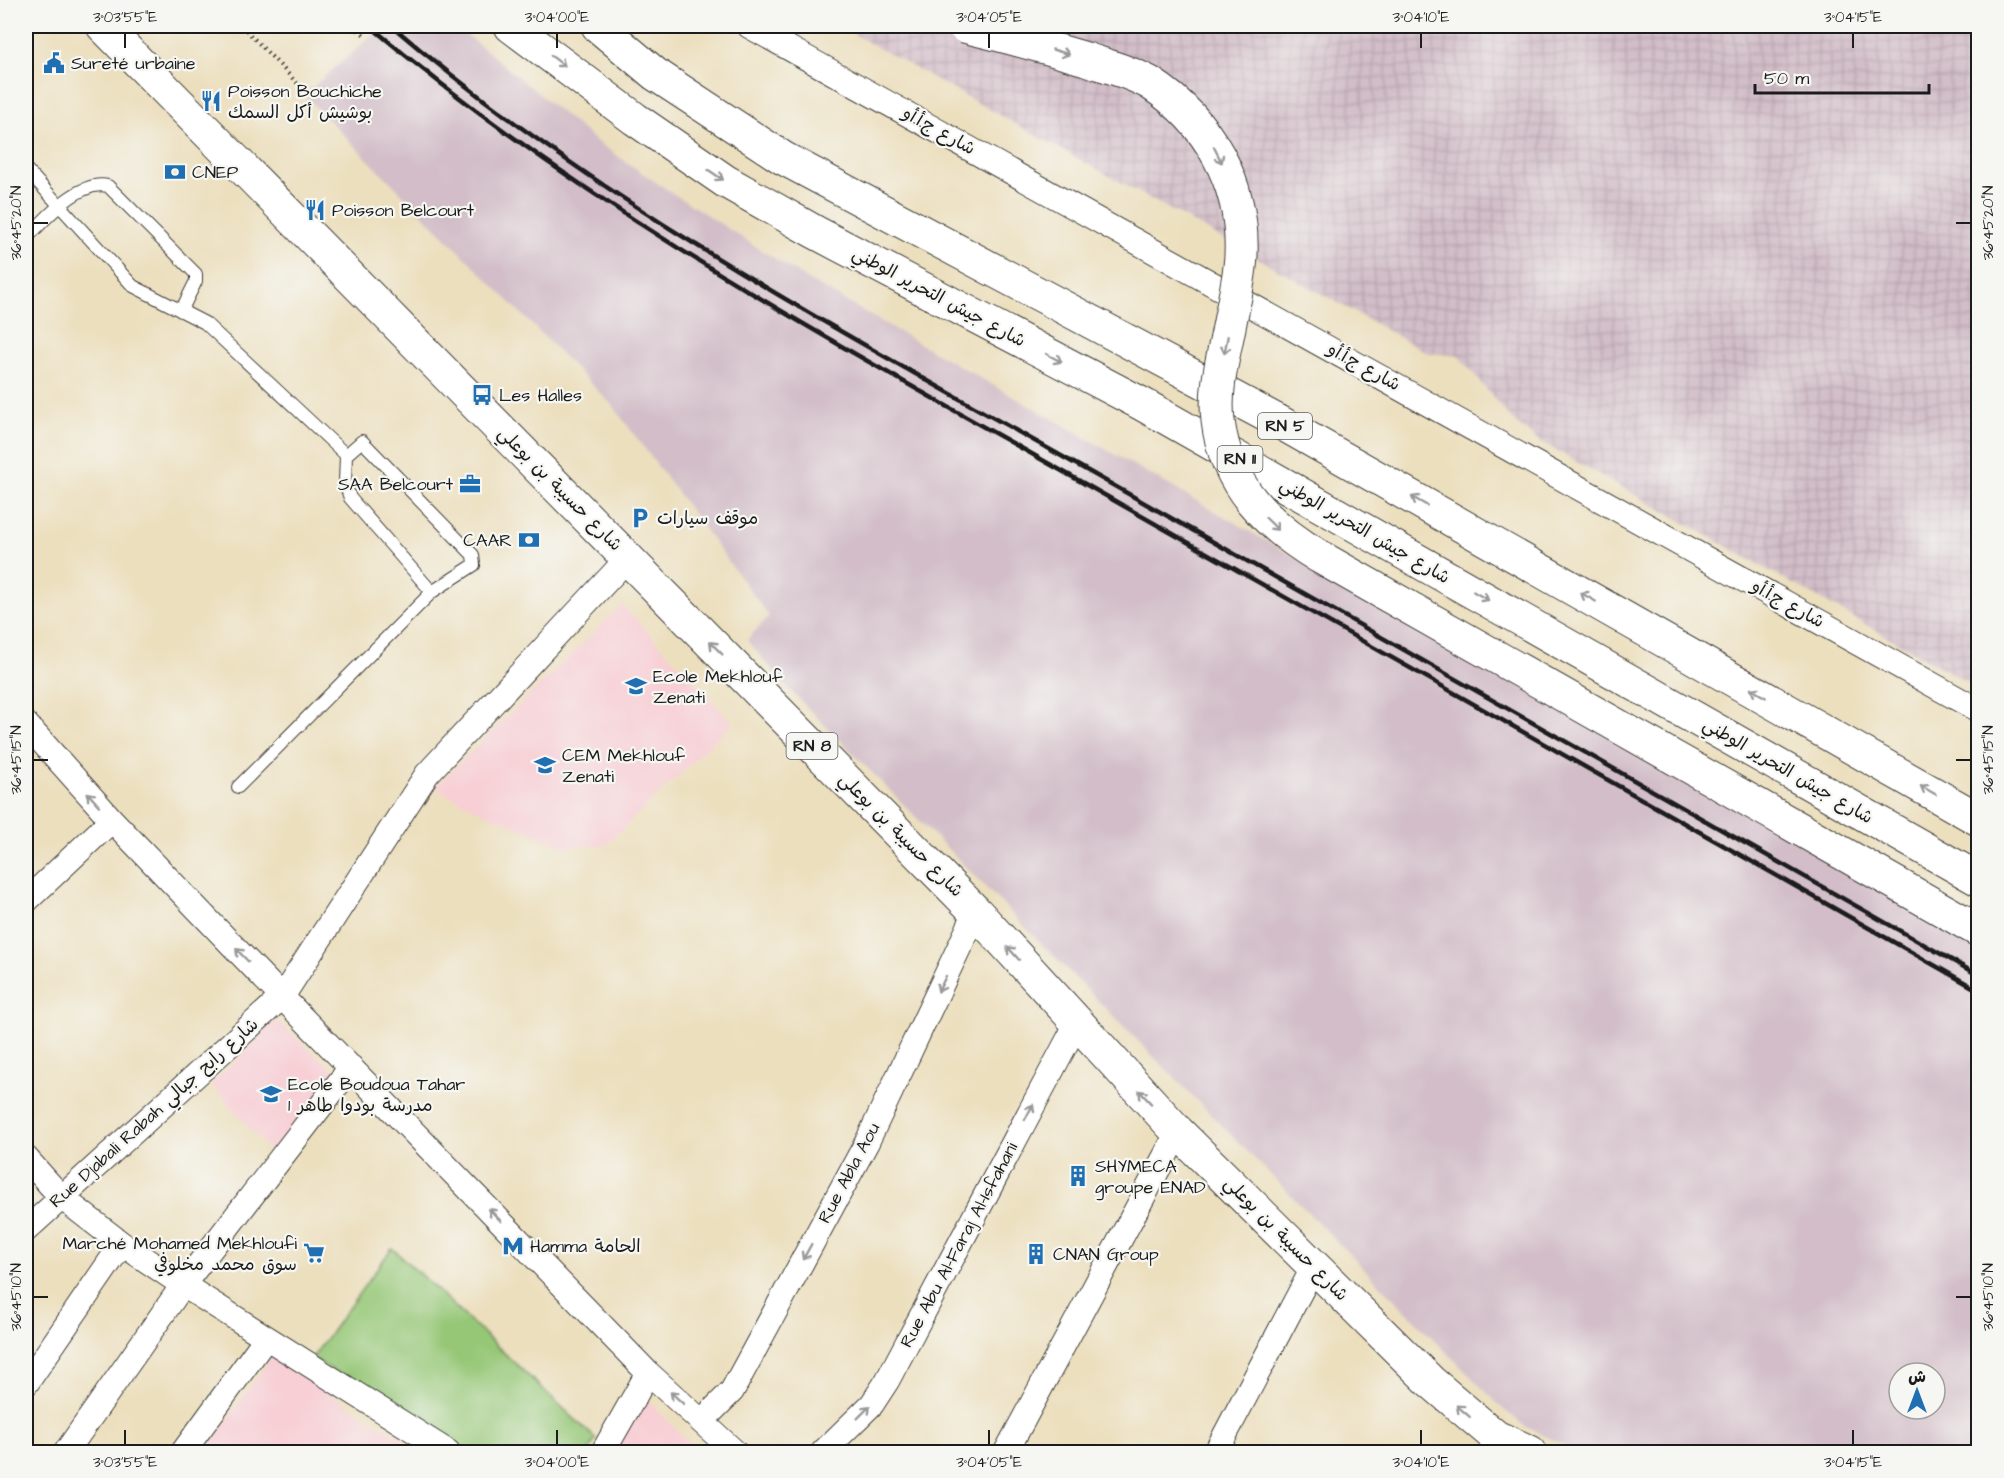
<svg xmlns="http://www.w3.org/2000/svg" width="2004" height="1478" font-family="'Architects Daughter','Playpen Sans Arabic',sans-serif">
	<defs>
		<pattern id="industrial-grid" width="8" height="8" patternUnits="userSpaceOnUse" patternTransform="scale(1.5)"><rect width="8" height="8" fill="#d2bdc8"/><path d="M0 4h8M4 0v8" fill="none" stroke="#b4a2ab"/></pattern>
	</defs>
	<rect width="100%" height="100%" fill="#f6f6f2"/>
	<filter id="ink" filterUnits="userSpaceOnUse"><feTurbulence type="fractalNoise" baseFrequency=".0167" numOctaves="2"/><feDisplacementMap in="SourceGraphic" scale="12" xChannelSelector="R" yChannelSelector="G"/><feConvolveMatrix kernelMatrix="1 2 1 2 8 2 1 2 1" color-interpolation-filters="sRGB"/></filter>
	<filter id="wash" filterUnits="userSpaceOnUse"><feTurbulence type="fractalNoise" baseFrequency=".008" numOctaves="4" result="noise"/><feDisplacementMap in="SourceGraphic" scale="24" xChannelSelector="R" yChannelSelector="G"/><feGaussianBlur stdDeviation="1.35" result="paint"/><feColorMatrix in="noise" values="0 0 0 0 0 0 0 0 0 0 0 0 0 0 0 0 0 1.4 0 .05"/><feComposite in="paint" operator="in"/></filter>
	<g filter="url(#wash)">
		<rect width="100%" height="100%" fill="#ecdfbe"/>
		<path fill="#f7cfd5" d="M622,605L733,723L606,845L564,847L480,811L434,788Z
			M276,1020L338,1074L274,1156L211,1084Z
			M271,1357L423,1452H205Z
			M650,1401L685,1439L699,1452H607L636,1402Z"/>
		<path fill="url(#industrial-grid)" d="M846,26H1978V688L1538,440L1512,420L1458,355L1428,353L850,32Z"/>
		<path fill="#d2bdc8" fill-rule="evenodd" d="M383,26H456L596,141L657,183L808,280L1978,945V1452H1577L1526,1427L1503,1409L786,686L747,640L769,616L613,406L304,95ZM1899,1373H1935V1409H1899Z"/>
		<path fill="#96c777" stroke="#59724a" stroke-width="1.5" d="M392,1248L596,1439L588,1452H468L312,1358Z"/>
	</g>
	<g filter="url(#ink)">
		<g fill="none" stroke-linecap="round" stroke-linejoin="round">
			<defs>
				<path id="lane" d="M26,169L133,286L205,323L346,455L362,441L473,555L474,565L432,592L238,787
					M26,239C43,221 79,179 108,186L196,274V281L181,311
					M346,455L345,483L350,498L432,592"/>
				<path id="street" d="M749,26L1978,710
					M26,724L112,820L282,997L648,1373L735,1452
					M26,901L112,820
					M26,1158L61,1197L122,1244L183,1285L448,1452
					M26,1230L282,997L427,774L628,558
					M26,1384L122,1244
					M702,1421L732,1391L867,1142L976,912
					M66,1452L183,1285L351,1067
					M183,1452L266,1338
					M603,1452L648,1373
					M823,1452L872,1404L887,1381L1077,1023
					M1006,1452L1178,1132
					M1216,1452L1314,1266"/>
				<path id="primary" d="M103,26L976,912L1178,1132L1430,1381L1496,1437L1530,1452"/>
				<path id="highway" d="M511,26L635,119L725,181L815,232L1142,404L1978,879
					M598,26L655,74L783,158L1283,424L1978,819"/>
			</defs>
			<use href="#lane" stroke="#3b3934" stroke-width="14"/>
			<use href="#street" stroke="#3b3934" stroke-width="26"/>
			<use href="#primary" stroke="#3b3934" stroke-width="35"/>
			<use href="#highway" stroke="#3b3934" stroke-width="35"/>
			<path stroke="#3b3934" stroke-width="4" stroke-dasharray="1.5 4.5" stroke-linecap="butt" d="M242,26L297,83
				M353,26L366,36"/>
			<use href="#lane" stroke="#fff" stroke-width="12"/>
			<use href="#street" stroke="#fff" stroke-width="24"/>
			<use href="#primary" stroke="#fff" stroke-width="33"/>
			<use href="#highway" stroke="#fff" stroke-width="33"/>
			<path stroke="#1c1c1c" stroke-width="4.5" d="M370,26C588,211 843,347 1092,488C1387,655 1683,822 1978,990
				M392,26C601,205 849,336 1088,471C1385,639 1682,807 1978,975"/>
			<defs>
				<path id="highway-bridge" d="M964,26C1005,36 1046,47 1086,59C1107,66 1131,72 1150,83C1209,121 1244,184 1241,255C1240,278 1234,300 1230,322C1224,354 1214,388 1218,421C1226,486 1267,525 1320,557L1978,930"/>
			</defs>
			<use href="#highway-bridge" stroke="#3b3934" stroke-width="35" stroke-linecap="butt"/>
			<use href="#highway-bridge" stroke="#fff" stroke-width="33"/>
		</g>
		<defs><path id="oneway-shaft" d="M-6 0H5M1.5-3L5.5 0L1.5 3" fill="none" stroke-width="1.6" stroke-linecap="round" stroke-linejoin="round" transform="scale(1.5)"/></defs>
		<g stroke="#999">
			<use href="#oneway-shaft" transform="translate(1061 52) rotate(16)"/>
			<use href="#oneway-shaft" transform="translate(558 61) rotate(37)"/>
			<use href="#oneway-shaft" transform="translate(1218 155) rotate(63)"/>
			<use href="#oneway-shaft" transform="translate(716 175) rotate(34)"/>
			<use href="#oneway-shaft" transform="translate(1226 345) rotate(101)"/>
			<use href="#oneway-shaft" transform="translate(1054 358) rotate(28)"/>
			<use href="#oneway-shaft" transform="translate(1419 501) rotate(-150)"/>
			<use href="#oneway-shaft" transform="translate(1272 524) rotate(44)"/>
			<use href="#oneway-shaft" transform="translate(1481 596) rotate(30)"/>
			<use href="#oneway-shaft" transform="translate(1588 597) rotate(-150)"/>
			<use href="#oneway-shaft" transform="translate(716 648) rotate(-135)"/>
			<use href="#oneway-shaft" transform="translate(1758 693) rotate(-150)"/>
			<use href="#oneway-shaft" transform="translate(1928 790) rotate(-150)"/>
			<use href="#oneway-shaft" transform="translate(93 799) rotate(-132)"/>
			<use href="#oneway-shaft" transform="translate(1013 953) rotate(-132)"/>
			<use href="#oneway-shaft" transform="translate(242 955) rotate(-134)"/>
			<use href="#oneway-shaft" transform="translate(942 984) rotate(116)"/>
			<use href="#oneway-shaft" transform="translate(1145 1097) rotate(-133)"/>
			<use href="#oneway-shaft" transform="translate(1029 1112) rotate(-62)"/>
			<use href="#oneway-shaft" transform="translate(495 1215) rotate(-134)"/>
			<use href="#oneway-shaft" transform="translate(807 1252) rotate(119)"/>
			<use href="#oneway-shaft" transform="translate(677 1398) rotate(-138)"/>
			<use href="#oneway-shaft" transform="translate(1463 1411) rotate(-139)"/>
			<use href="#oneway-shaft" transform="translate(864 1412) rotate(-45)"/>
		</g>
	</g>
	<path fill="none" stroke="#1c1c1c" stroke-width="2" d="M125,33V48M557,33V48M989,33V48M1421,33V48M1853,33V48M33,223H48M1956,223H1971M33,760H48M1956,760H1971M33,1297H48M1956,1297H1971M125,1430V1445M557,1430V1445M989,1430V1445M1421,1430V1445M1853,1430V1445"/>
	<defs>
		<symbol id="civic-bare" viewBox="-9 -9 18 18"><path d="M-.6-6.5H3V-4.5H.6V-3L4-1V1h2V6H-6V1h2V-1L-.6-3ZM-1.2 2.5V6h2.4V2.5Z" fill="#1f6fb2" stroke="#f6f6f2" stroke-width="2.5" paint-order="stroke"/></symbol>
		<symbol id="restaurant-bare" viewBox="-9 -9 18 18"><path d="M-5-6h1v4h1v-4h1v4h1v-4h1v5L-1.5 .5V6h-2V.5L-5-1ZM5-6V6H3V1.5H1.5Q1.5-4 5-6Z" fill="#1f6fb2" stroke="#f6f6f2" stroke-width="2.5" paint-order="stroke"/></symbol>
		<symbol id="bank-bare" viewBox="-9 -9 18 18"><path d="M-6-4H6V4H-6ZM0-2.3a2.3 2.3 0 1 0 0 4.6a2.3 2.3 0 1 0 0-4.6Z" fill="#1f6fb2" stroke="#f6f6f2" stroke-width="2.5" paint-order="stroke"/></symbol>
		<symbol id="bus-bare" viewBox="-9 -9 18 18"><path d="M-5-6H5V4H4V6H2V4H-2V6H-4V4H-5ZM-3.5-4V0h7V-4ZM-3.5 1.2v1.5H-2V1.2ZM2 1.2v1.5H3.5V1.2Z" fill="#1f6fb2" stroke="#f6f6f2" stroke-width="2.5" paint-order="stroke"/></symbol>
		<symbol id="office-bare" viewBox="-9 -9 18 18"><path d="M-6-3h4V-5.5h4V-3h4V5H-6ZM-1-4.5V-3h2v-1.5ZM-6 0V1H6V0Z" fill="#1f6fb2" stroke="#f6f6f2" stroke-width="2.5" paint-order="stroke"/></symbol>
		<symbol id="parking-bare" viewBox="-9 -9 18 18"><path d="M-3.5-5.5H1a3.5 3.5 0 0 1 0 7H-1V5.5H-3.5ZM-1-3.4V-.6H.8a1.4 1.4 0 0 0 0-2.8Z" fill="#1f6fb2" stroke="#f6f6f2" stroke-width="2.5" paint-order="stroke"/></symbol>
		<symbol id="school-bare" viewBox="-9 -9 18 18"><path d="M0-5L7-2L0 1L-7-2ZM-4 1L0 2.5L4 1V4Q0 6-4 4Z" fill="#1f6fb2" stroke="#f6f6f2" stroke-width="2.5" paint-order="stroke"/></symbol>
		<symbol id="building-bare" viewBox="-9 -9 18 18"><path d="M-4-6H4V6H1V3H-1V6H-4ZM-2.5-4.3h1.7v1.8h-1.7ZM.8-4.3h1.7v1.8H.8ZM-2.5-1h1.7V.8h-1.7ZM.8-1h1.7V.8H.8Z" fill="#1f6fb2" stroke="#f6f6f2" stroke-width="2.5" paint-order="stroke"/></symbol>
		<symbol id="metro-bare" viewBox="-9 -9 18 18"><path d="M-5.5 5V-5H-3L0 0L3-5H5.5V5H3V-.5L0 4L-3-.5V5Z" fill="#1f6fb2" stroke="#f6f6f2" stroke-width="2.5" paint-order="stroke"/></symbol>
		<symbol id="supermarket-bare" viewBox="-9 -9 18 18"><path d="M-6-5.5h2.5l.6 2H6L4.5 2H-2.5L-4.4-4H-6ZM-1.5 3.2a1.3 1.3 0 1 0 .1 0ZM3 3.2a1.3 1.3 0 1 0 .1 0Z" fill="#1f6fb2" stroke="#f6f6f2" stroke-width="2.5" paint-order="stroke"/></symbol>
	</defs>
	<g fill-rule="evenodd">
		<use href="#civic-bare" x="39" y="48" width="30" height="30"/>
		<use href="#restaurant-bare" x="196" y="86" width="30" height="30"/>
		<use href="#bank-bare" x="160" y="157" width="30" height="30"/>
		<use href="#restaurant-bare" x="300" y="195" width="30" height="30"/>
		<use href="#bus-bare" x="467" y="380" width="30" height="30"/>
		<use href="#office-bare" x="455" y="469" width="30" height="30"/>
		<use href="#parking-bare" x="625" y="503" width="30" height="30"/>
		<use href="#bank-bare" x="514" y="525" width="30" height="30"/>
		<use href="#school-bare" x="621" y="671" width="30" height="30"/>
		<use href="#school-bare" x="530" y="750" width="30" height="30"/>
		<use href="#school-bare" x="256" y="1079" width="30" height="30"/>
		<use href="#building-bare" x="1063" y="1161" width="30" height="30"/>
		<use href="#metro-bare" x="498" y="1231" width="30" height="30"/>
		<use href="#supermarket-bare" x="299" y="1238" width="30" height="30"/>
		<use href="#building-bare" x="1021" y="1239" width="30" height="30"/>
	</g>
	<g text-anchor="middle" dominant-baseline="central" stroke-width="4.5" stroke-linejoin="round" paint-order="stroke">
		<g fill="#f6f6f2" stroke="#5d5d5c" stroke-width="1.5">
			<rect x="1258" y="413" width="54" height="26" rx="4.5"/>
			<rect x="1217.5" y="446" width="45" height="26" rx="4.5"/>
			<rect x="786.5" y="733" width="51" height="26" rx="4.5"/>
		</g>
		<g font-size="16" font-weight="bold" fill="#1c1c1c">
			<text x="1285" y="426">RN 5</text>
			<text x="1240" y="459">RN 11</text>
			<text x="812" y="746">RN 8</text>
		</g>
		<g font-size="18" fill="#1c1c1c" stroke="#f6f6f2" text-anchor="start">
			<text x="71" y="63">Sureté urbaine</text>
			<text x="228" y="91">Poisson Bouchiche<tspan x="228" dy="21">بوشيش أكل السمك</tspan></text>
			<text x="192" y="172">CNEP</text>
			<text x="332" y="210">Poisson Belcourt</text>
			<text x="499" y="395">Les Halles</text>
			<text x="453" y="484" text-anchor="end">SAA Belcourt</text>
			<text x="657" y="518">موقف سيارات</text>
			<text x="512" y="540" text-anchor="end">CAAR</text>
			<text x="653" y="676">Ecole Mekhlouf<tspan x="653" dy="21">Zenati</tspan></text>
			<text x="562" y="755">CEM Mekhlouf<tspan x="562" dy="21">Zenati</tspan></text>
			<text x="288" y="1084">Ecole Boudoua Tahar<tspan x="288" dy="21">1 مدرسة بودوا طاهر</tspan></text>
			<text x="1095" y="1166">SHYMECA<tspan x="1095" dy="21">groupe ENAD</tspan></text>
			<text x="297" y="1243" text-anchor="end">Marché Mohamed Mekhloufi<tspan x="297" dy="21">سوق محمد مخلوفي</tspan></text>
			<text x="530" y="1246">Hamma الحامة</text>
			<text x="1053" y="1254">CNAN Group</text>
		</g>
		<g font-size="18" fill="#1c1c1c" stroke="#f6f6f2">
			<text transform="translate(939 131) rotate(29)">شارع ج.أ.أو</text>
			<text transform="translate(939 297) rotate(28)">شارع جيش التحرير الوطني</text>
			<text transform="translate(1364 367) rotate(29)">شارع ج.أ.أو</text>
			<text transform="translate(560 489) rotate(45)">شارع حسيبة بن بوعلي</text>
			<text transform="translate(1365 531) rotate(30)">شارع جيش التحرير الوطني</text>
			<text transform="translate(1788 604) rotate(29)">شارع ج.أ.أو</text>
			<text transform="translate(1788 771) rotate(30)">شارع جيش التحرير الوطني</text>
			<text transform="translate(901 835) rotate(45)">شارع حسيبة بن بوعلي</text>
			<text transform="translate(154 1113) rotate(-42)">Rue Djabali Rabah شارع رابح جبالي</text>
			<text transform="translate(849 1173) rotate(-62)">Rue Abla Aou</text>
			<text transform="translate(1286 1239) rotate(45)">شارع حسيبة بن بوعلي</text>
			<text transform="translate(959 1245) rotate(-62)">Rue Abu Al-Faraj Al-Isfahani</text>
		</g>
	</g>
	<rect width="2004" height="1478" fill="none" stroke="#f6f6f2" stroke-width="66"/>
	<g transform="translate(1917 1391)"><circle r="28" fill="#f6f6f2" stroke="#9f9f9c" stroke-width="1.5"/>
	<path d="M0-4.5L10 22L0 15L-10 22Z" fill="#1f6fb2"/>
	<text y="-9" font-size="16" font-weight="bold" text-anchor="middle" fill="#1c1c1c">ش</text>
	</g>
	<path d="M1755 84v9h174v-9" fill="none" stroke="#1c1c1c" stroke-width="3"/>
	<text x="1764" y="84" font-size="18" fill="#1c1c1c" stroke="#f6f6f2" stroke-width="4.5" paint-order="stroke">50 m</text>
	<rect x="33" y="33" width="1938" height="1412" fill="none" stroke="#1c1c1c" stroke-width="2"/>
	<g font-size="15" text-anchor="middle" fill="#1c1c1c">
		<text x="125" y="22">3°03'55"E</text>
		<text x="557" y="22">3°04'00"E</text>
		<text x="989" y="22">3°04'05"E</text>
		<text x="1421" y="22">3°04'10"E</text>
		<text x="1853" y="22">3°04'15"E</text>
		<text transform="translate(16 223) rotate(-90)" y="5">36°45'20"N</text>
		<text transform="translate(1988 223) rotate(-90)" y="5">36°45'20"N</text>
		<text transform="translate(16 760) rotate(-90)" y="5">36°45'15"N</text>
		<text transform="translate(1988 760) rotate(-90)" y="5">36°45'15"N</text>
		<text transform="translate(16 1297) rotate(-90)" y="5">36°45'10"N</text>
		<text transform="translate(1988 1297) rotate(-90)" y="5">36°45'10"N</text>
		<text x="125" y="1467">3°03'55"E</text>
		<text x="557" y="1467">3°04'00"E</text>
		<text x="989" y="1467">3°04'05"E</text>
		<text x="1421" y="1467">3°04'10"E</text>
		<text x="1853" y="1467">3°04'15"E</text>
	</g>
</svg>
